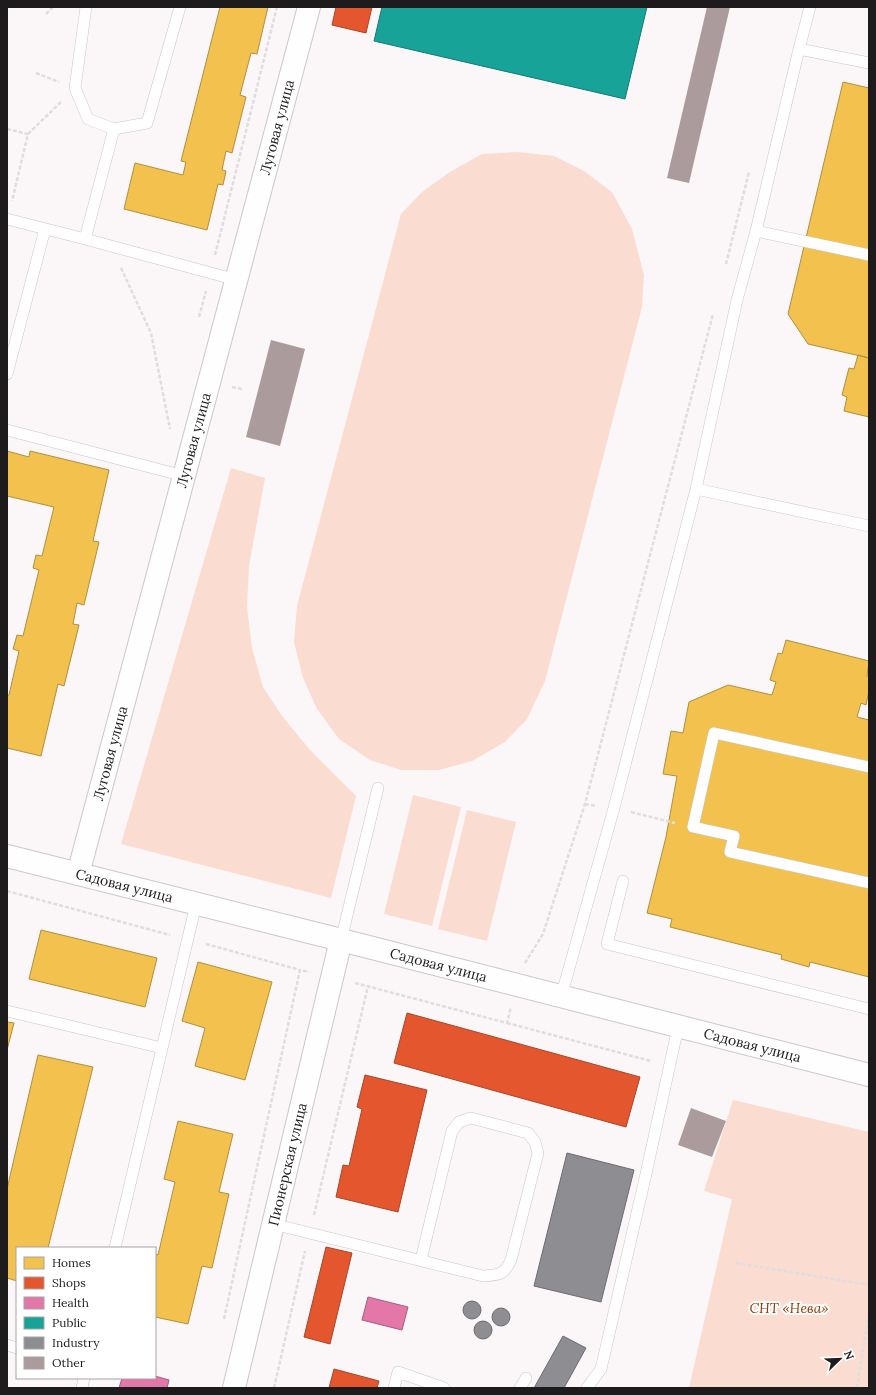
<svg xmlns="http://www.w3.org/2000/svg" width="876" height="1395" font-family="Lora,serif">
	<rect width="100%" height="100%" fill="#fbf6f8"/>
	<path fill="#fbdcd1" d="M517,152L554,156L584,171L612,192L632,229L644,275L642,307L545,681L527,719L505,742L472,761L439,770H401L370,760L339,739L317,709L303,678L294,642L297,606L401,214L422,192L450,172L482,154Z
		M231,468L265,478L249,566L247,607L252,648L263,687L282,716L310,750L356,796L331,898L121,844Z
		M413,795L461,807L432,926L384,914Z
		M467,810L516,822L487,941L438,929Z
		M733,1100L869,1132V1388H689L732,1199L704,1191Z"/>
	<path fill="#f2c14e" stroke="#b28f3f" d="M220,7H268L257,54L251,53L240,95L246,97L232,153L226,151L222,170L226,171L223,185L218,184L207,230L124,209L135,163L183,175L186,162L181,161Z
		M843,82L869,88V358L808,344L788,314Z
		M858,355L869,358V417L844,411L847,397L842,395L849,368L854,369Z
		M7,451L29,457L30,451L109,470L93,541L99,542L84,605L77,603L73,624L79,625L64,686L58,684L41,756L7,748V695H9L19,651L13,649L17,635L23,636L39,570L33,568L36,555L42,556L54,507L7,496Z
		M786,640L869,661L867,676L869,677V691L866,705L861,703L857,717L869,720V977L810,962L809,967L781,959L782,955L670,927L672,919L647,913L666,837L677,776L663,774L671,731L683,733L689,702L728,685L772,695L776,682L770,680L778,653L782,654Z
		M41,930L157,958L145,1007L29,979Z
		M198,962L272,982L245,1080L195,1066L205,1028L182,1021Z
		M7,1022L14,1023L7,1050Z
		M38,1055L93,1067L48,1248H17V1281L7,1278V1189Z
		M178,1121L233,1134L219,1192L229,1194L212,1268L202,1266L188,1324L155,1317V1254L158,1255L175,1182L164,1179Z"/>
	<path fill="#e4572e" stroke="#a94529" d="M336,7H372L366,33L332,25Z
		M407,1013L640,1077L626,1127L394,1063Z
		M365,1075L427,1090L398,1212L336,1197L343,1165L349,1166L362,1109L357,1107Z
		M326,1247L352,1253L330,1344L304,1337Z
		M334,1369L379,1381L377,1388H329Z"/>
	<path fill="#e377a8" stroke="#a85b7e" d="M368,1297L408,1307L402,1330L362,1320Z
		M155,1376L169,1380L167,1388H119L122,1378H155Z"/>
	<path fill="#17a398" stroke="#197a73" d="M382,7H647L625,99L374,41Z"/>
	<path fill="#8d8d92" stroke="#6c6b6f" d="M567,1153L634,1170L601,1302L534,1286Z
		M463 1310a9 9 0 1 1 18 0a9 9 0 1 1-18 0Z
		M492 1317a9 9 0 1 1 18 0a9 9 0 1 1-18 0Z
		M474 1330a9 9 0 1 1 18 0a9 9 0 1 1-18 0Z
		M563,1336L586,1348L564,1388H534Z"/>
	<path fill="#ab9b9c" d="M707,7H730L689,183L667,178Z
		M271,340L305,349L280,446L246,437Z
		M691,1108L726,1121L712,1157L678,1145Z"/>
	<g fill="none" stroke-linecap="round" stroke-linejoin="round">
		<defs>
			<path id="lane" d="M86,7L75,88L88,119L114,129L147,123L180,7
				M799,49L869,63
				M114,129L85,239L237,280
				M7,219L85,239
				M756,231L869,255
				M7,374L45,229
				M7,430L184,476
				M696,489L869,526
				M869,767L714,733L693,827L734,836L730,852L869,883
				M623,881L607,944L869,1009
				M341,940L378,788
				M561,997L614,808L696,489L737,300L756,231L799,49L810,7
				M7,1011L162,1048
				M273,1224L483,1276C499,1275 504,1275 511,1260L538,1153L535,1142L528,1133L471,1118L459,1122L452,1131L421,1260
				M115,1248L196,904
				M7,1345L17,1348
				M82,1388L84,1378
				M394,1388L398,1372L444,1388
				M520,1388L526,1378
				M587,1388L601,1369L646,1174L678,1027"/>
			<g id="street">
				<path id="s1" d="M7,856L341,940L869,1075"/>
				<path id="s2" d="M78,874L309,7"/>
				<path id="s3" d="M234,1388L341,940"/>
			</g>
		</defs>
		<use href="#lane" stroke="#cbc8c9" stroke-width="12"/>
		<use href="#street" stroke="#cbc8c9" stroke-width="24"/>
		<path stroke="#dfddde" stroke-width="2.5" stroke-dasharray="4 2" stroke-linecap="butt" d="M46,14L53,7
			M36,73L59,82
			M7,129L28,134L12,201
			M28,134L62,101
			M215,255L277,7
			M726,264L749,172
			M121,268L151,333L170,429
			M199,317L206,291
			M232,387L242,389
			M585,804L596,806
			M631,812L675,823
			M7,891L170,935
			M206,944L300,970
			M525,963L543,934L585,804L713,314
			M355,983L507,1023L511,1007
			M507,1023L651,1061
			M314,1215L368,986
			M736,1263L869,1285
			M224,1319L300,970L309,972
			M274,1388L305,1251
			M857,1388L869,1312"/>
		<use href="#lane" stroke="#fefefe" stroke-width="11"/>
		<use href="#street" stroke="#fefefe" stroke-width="22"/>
	</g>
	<g text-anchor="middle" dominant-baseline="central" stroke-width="4" stroke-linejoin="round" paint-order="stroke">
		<g font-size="14" fill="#1e1b1c" stroke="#fff">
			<text stroke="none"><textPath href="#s2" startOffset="773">Луговая улица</textPath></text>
			<text stroke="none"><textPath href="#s2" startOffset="449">Луговая улица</textPath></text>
			<text stroke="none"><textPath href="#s2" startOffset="125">Луговая улица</textPath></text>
			<text stroke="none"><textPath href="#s1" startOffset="121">Садовая улица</textPath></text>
			<text stroke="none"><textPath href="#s1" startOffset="445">Садовая улица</textPath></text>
			<text stroke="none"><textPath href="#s1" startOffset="769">Садовая улица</textPath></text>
			<text stroke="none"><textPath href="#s3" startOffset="230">Пионерская улица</textPath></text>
		</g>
		<g font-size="14" font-style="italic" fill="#903800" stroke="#fff">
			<text x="789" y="1308">СНТ «Нева»</text>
		</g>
	</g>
	<rect width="876" height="1395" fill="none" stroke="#1e1b1c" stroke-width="16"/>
	<rect x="16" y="1247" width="140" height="132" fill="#ffffff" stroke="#a5a4a4"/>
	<rect x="24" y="1257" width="20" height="12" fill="#f2c14e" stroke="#a5a4a4"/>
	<text x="52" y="1267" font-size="12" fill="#1e1b1c">Homes</text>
	<rect x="24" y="1277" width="20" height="12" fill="#e4572e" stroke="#a5a4a4"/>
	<text x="52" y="1287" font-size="12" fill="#1e1b1c">Shops</text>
	<rect x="24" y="1297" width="20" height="12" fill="#e377a8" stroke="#a5a4a4"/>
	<text x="52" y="1307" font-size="12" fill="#1e1b1c">Health</text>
	<rect x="24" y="1317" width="20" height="12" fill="#17a398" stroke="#a5a4a4"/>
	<text x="52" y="1327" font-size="12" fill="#1e1b1c">Public</text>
	<rect x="24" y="1337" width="20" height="12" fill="#8d8d92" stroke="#a5a4a4"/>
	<text x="52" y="1347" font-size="12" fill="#1e1b1c">Industry</text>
	<rect x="24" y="1357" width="20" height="12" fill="#ab9b9c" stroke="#a5a4a4"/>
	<text x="52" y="1367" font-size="12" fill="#1e1b1c">Other</text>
	<g transform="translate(840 1359) rotate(67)" stroke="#ffffff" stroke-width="3" paint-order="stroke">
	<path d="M0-3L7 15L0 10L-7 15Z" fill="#1e1b1c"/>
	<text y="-6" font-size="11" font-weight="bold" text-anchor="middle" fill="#1e1b1c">N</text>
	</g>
</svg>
